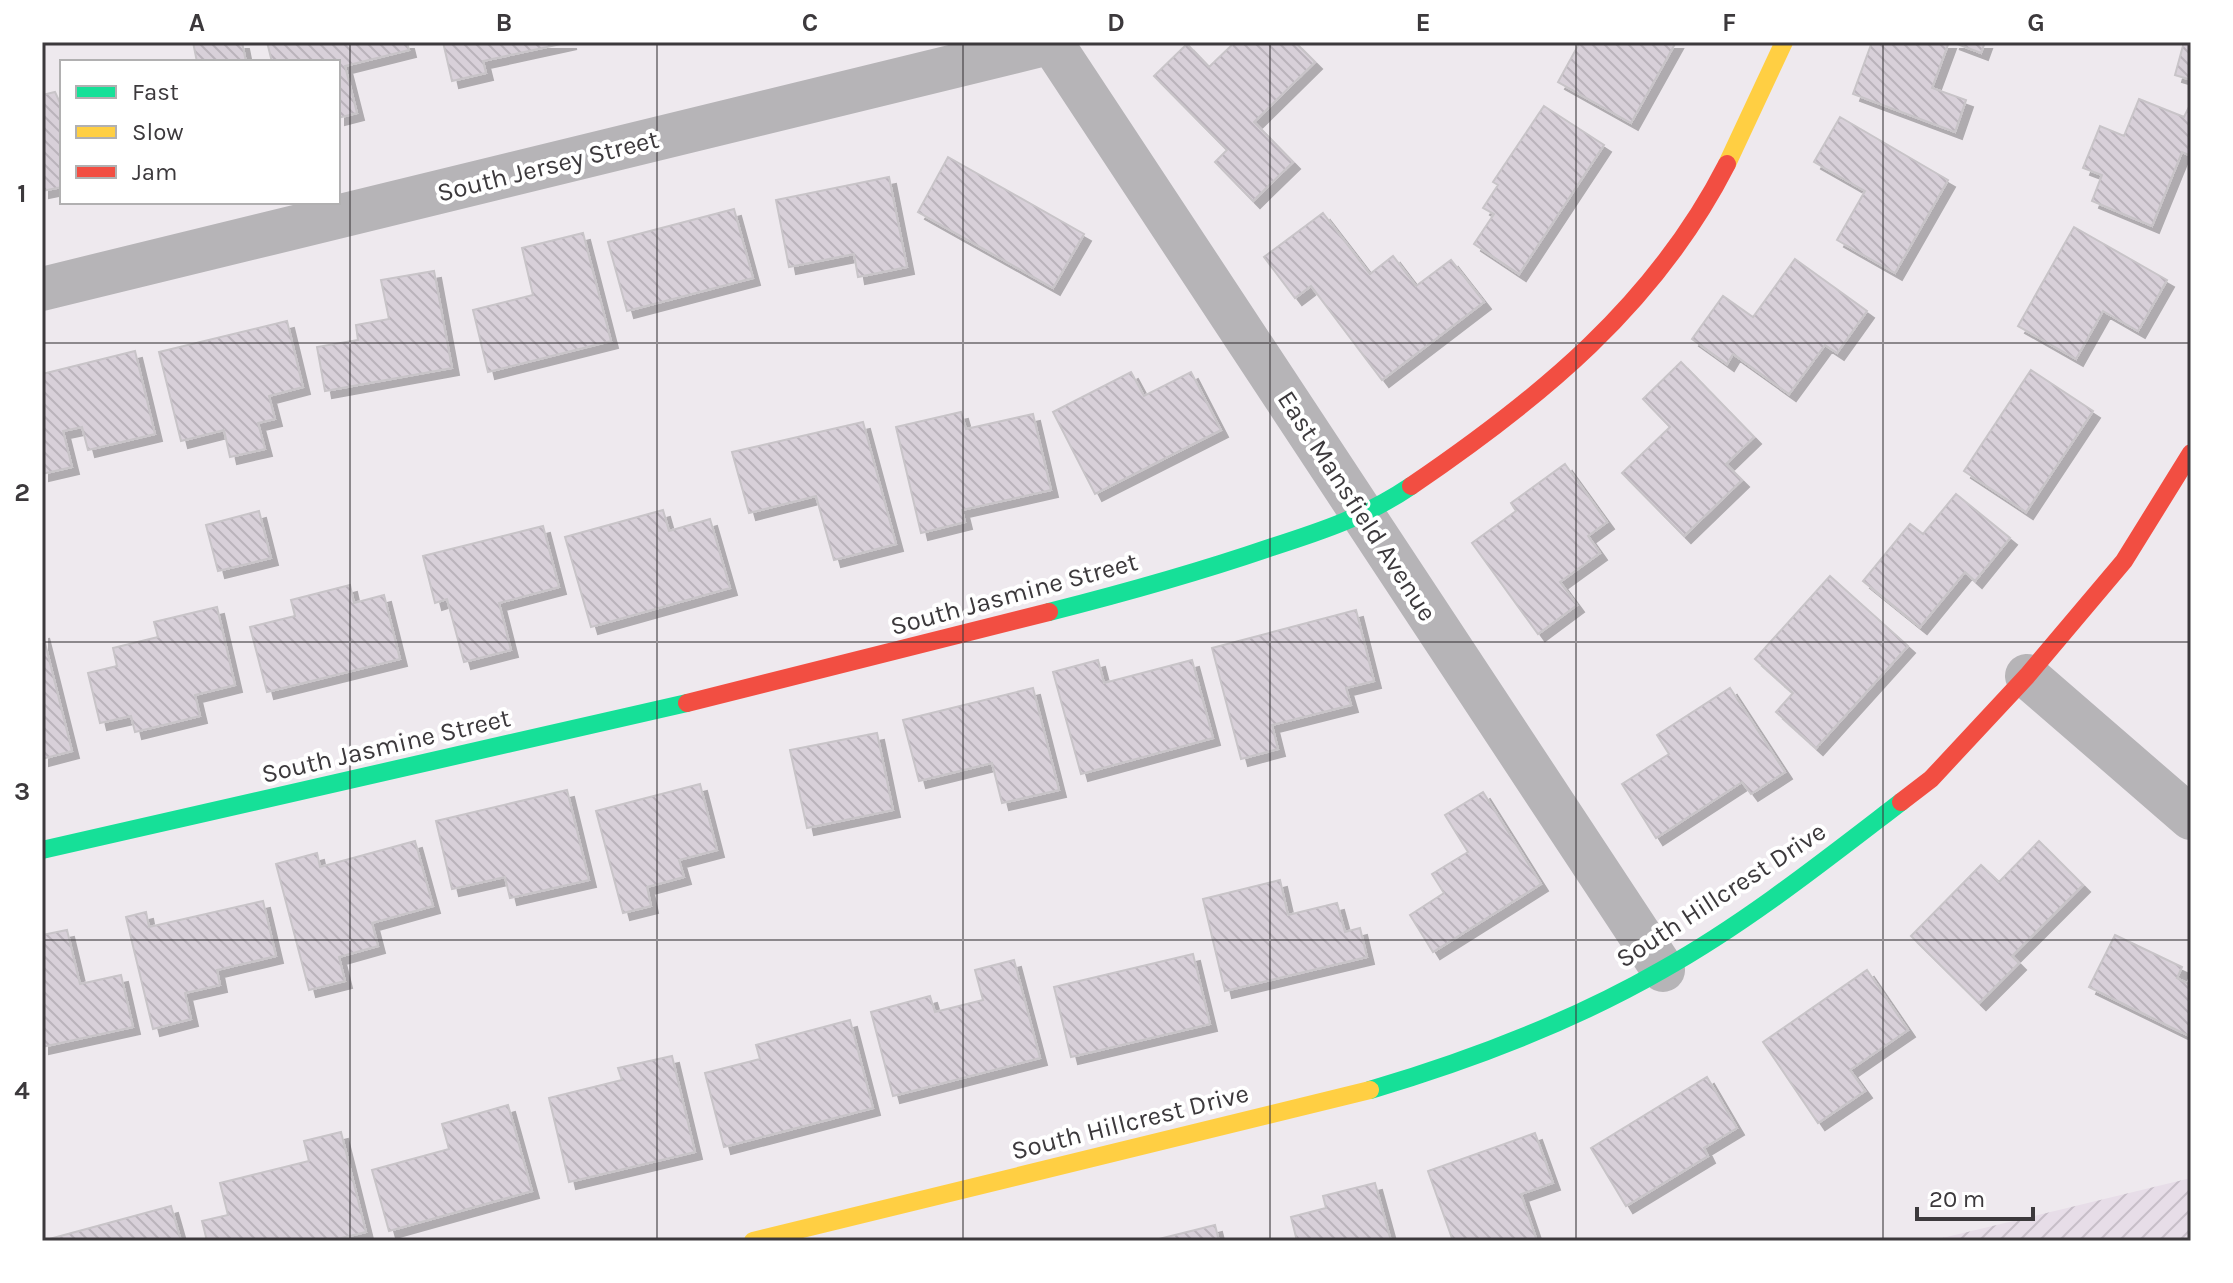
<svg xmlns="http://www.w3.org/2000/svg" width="2233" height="1283" font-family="Karla,sans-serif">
	<defs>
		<pattern id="industrial-furrows" width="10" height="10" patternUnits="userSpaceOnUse" patternTransform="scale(2)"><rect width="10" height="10" fill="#e7dde8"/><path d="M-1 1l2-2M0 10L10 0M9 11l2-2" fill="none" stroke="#c7bec8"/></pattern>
		<pattern id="building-back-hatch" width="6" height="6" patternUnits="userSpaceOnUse" patternTransform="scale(2)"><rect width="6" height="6" fill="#d8d0d9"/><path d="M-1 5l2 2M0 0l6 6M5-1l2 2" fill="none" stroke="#bab3bb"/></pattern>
		<filter id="shadow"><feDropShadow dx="7" dy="7" stdDeviation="0" flood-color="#0004"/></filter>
	</defs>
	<rect width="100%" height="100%" fill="#eee9ee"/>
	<path fill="url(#industrial-furrows)" d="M2191,1178V1241H1930Z"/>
	<path fill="url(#building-back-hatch)" stroke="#c8c4c8" stroke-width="2" filter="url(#shadow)" d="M193,42H242L246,62H197Z
		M267,42H407L409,50L345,66L357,113L338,118V62H272Z
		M443,42H570L483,61L486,73L452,81Z
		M1235,42H1295L1315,62L1254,122L1293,162L1253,201L1215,162L1227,150L1154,76L1187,44L1209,67Z
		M1580,42H1676L1631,123L1558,82Z
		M1872,42H1949L1932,88L1966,100L1955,132L1853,94Z
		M1952,42H1985L1981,53Z
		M2184,42H2191V80L2175,75Z
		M55,92L62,107V187L42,191V95Z
		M2139,99L2184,117L2191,103V156L2182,152L2152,226L2092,201L2102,175L2083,168L2100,126L2124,136Z
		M1544,106L1604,145L1519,274L1474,244L1494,214L1483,208L1498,185L1493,182Z
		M1840,117L1948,180L1895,273L1837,240L1865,191L1814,162Z
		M948,157L1084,234L1053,288L918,212Z
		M889,177L907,267L858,277L854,254L789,267L776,200Z
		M734,209L753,278L627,311L608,242Z
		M1323,213L1370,274L1393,256L1416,286L1451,260L1484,302L1382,380L1311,286L1295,298L1264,257Z
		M2074,227L2167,280L2138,331L2103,311L2076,359L2018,326Z
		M583,233L611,341L488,372L473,310L533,295L522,248Z
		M1795,259L1867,311L1837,353L1825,345L1789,394L1733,354L1727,364L1692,339L1723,296L1753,317Z
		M434,271L452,368L325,391L317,347L358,340L356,325L389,319L381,280Z
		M287,321L303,387L269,396L275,419L258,423L265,449L230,457L224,430L181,441L159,352Z
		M135,351L155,434L88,450L82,427L63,431L72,467L42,474V374Z
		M1681,362L1754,437L1726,464L1742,480L1684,536L1622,473L1670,427L1643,399Z
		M2031,370L2093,411L2026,512L1964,471Z
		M1131,372L1144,396L1191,372L1221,430L1095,494L1053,412Z
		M961,412L966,429L1033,414L1051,490L962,510L965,522L921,533L896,427Z
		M863,422L896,544L834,560L816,496L749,513L732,452Z
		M1565,464L1607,522L1588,536L1600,553L1560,582L1577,605L1538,634L1472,543L1516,511L1511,503Z
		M1956,494L2010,538L1975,581L1965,572L1920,627L1863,581L1910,524L1923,534Z
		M663,510L669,531L710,519L730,588L591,627L565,537Z
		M259,511L271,558L218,571L206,525Z
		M543,526L559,587L499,603L511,650L464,662L447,599L435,603L423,556Z
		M1830,576L1908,646L1816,748L1776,712L1793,693L1755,659Z
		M350,585L354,603L384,595L400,659L267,692L250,627L295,616L291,600Z
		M217,607L235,685L195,695L200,716L135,732L131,716L100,723L88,673L117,666L113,648L158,637L154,622Z
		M1356,610L1374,681L1346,688L1351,705L1272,725L1278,749L1241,759L1212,648Z
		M42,631L72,751L42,759Z
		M1098,660L1104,683L1192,660L1213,738L1081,774L1053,672Z
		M1033,688L1059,790L1002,803L992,763L919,781L903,720Z
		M1730,688L1785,772L1751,794L1742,782L1656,838L1622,784L1669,754L1657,735Z
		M877,733L893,810L807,828L790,750Z
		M700,784L717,850L679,860L684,877L647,887L651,906L623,913L596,811Z
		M567,790L589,880L510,898L505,877L452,889L436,821Z
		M1483,792L1541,884L1433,952L1410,915L1444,893L1432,874L1468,852L1445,815Z
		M415,841L433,906L372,923L378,946L339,957L345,981L309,990L276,864L317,853L320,867Z
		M2039,841L2083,885L2012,956L2019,963L1979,1003L1911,936L1981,865L1999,882Z
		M1280,880L1288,915L1337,903L1345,932L1360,928L1367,957L1225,991L1203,899Z
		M263,901L276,956L217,970L220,985L185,993L191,1019L153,1029L126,917L146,912L149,927Z
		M67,930L80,984L121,975L133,1027L42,1047V935Z
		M2115,935L2182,967L2177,978L2191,985V1037L2089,987Z
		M1193,954L1210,1024L1071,1057L1054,987Z
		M1014,960L1040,1058L893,1096L871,1012L930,996L935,1012L983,1000L975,970Z
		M1867,970L1908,1030L1850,1070L1865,1091L1818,1123L1763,1042Z
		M850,1020L873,1108L724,1147L705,1073L760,1059L756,1045Z
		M672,1056L695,1152L569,1182L549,1098L622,1080L618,1068Z
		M1707,1077L1737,1128L1704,1148L1708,1156L1626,1206L1591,1148Z
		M508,1105L532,1191L389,1231L372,1170L449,1149L442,1124Z
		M341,1132L366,1232L329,1241H207L202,1221L228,1215L220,1183L309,1161L304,1141Z
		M1535,1133L1553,1183L1521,1194L1537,1241H1453L1428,1171Z
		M1375,1183L1391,1241H1297L1291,1217L1326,1208L1323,1196Z
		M171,1206L181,1241H42Z
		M1215,1225L1219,1241H1151Z"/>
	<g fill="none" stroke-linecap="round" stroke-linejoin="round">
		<path stroke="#b6b4b7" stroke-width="44" d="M1051,42L1663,970
			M42,289L1053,42
			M2027,676L2191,818"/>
		<path stroke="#16e098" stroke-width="18" d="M1049,612C1124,593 1199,572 1272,547C1322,531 1367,516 1411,486
			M42,850L687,703
			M1370,1090C1471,1060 1570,1023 1662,970C1746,923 1824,861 1901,802"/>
		<path stroke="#ffcf43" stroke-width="18" d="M1727,164L1784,42
			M753,1241L1370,1090"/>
		<path stroke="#f24e42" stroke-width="18" d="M1411,486C1539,399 1655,305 1727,164
			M687,703L1049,612
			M1901,802L1931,779L2027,676L2124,561L2191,453"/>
	</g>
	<path fill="none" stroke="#3c393c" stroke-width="2" stroke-opacity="0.55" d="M350,42V1241M657,42V1241M963,42V1241M1270,42V1241M1576,42V1241M1883,42V1241M42,343H2191M42,642H2191M42,940H2191"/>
	<g text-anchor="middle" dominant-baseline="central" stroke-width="8" stroke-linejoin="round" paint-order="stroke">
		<g font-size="26" fill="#3c393c" stroke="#fff">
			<text transform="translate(548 166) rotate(-14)">South Jersey Street</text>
			<text transform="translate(1357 506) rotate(57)">East Mansfield Avenue</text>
			<text transform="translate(1014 594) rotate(-15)">South Jasmine Street</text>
			<text transform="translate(386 746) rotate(-13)">South Jasmine Street</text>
			<text transform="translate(1721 895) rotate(-33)">South Hillcrest Drive</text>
			<text transform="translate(1130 1122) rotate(-14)">South Hillcrest Drive</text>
		</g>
	</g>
	<rect width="2233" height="1283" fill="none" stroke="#ffffff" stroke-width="88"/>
	<rect x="60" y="60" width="280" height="144" fill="#ffffff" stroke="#b1b0b1" stroke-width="2"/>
	<rect x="76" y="86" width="40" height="12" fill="#16e098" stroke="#b1b0b1" stroke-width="2"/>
	<text x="132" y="100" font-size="24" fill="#3c393c">Fast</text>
	<rect x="76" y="126" width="40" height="12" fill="#ffcf43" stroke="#b1b0b1" stroke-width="2"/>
	<text x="132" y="140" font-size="24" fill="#3c393c">Slow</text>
	<rect x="76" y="166" width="40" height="12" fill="#f24e42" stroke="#b1b0b1" stroke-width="2"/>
	<text x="132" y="180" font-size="24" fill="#3c393c">Jam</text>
	<path d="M1917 1207v12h116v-12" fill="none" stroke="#3c393c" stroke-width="4"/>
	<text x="1929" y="1207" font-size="24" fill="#3c393c" stroke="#ffffff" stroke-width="6" paint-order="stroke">20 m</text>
	<rect x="44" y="44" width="2145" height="1195" fill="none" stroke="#3c393c" stroke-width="3"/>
	<g font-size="26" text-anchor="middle" font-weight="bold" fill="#3c393c">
		<text x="197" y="31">A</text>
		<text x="504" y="31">B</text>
		<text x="810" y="31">C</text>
		<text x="1116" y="31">D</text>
		<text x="1423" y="31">E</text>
		<text x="1729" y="31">F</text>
		<text x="2036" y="31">G</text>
		<text x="22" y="202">1</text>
		<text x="22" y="501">2</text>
		<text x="22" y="800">3</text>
		<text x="22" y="1099">4</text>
	</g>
</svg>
